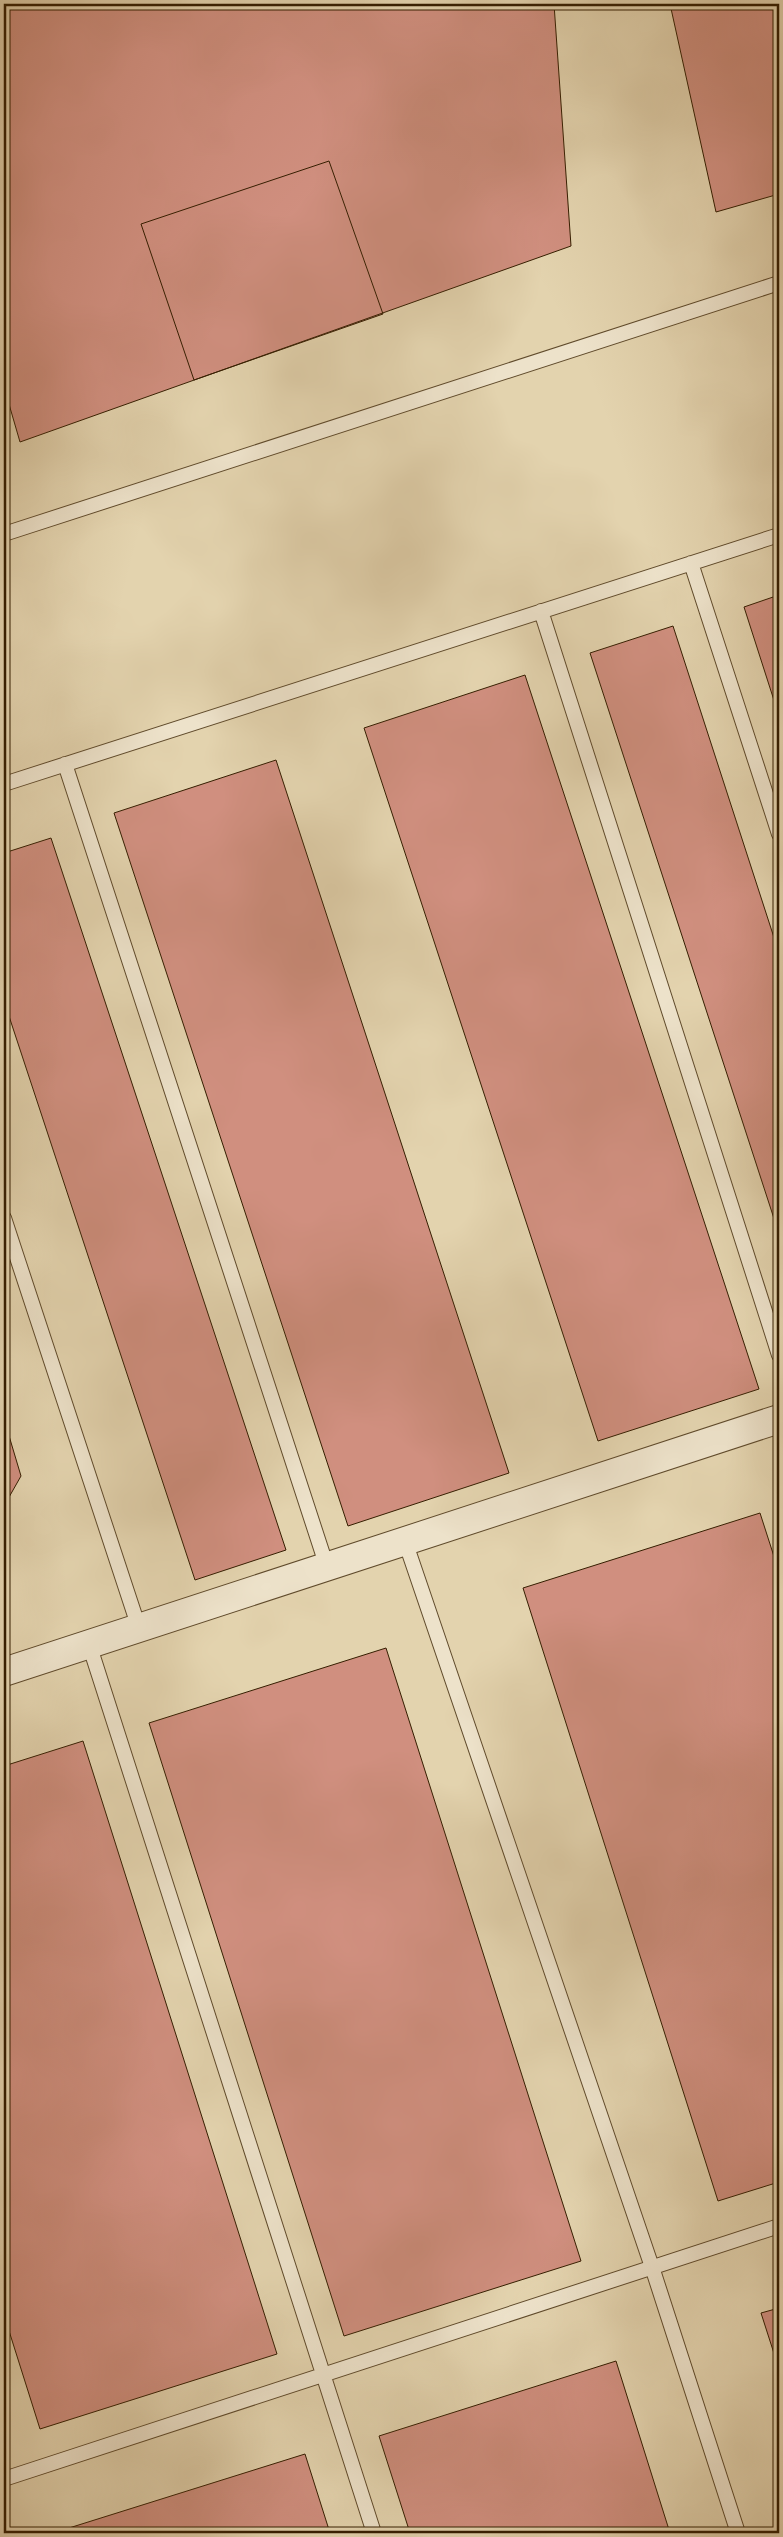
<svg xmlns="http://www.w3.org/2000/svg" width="783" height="2537" font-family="Vollkorn,serif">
	<rect width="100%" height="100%" fill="#e3d3ae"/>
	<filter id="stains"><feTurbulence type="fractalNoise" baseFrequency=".004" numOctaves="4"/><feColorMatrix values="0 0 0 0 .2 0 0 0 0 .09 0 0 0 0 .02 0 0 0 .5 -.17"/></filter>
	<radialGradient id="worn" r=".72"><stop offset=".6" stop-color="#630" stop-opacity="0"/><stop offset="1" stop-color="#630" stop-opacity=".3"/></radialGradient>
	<path fill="#d08f7f" stroke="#351e01" d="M4,4H554L571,246L20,442L4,387Z
		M670,4H779V194L716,212Z
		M329,161L383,314L194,380L141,224Z
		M779,595V716L744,607Z
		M673,626L779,953V1234L590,653Z
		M525,675L759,1389L598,1441L364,728Z
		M276,760L509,1473L348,1526L114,813Z
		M51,838L286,1550L195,1580L4,1001V853Z
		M4,1419L21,1476L4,1506Z
		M760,1513L779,1572V2182L718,2201L523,1588Z
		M386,1648L581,2261L344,2336L149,1723Z
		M83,1741L277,2354L40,2429L4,2315V1766Z
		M779,2308V2369L761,2313Z
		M616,2361L670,2533H410L379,2436Z
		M305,2454L330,2533H70L69,2528Z"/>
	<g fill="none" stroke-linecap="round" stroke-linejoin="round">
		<defs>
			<path id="service" d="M4,534L779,283
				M691,563L779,834
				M541,611L779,1355
				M65,764L327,1567
				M4,784L779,535
				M4,1218L139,1628
				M405,1541L652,2267L738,2533
				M89,1644L374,2533
				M4,2479L779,2226"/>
			<path id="minor" d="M4,1672L779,1419"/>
		</defs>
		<use href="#service" stroke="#604b2c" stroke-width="16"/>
		<use href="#minor" stroke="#604b2c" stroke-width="30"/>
		<use href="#service" stroke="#ede2ca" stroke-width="14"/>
		<use href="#minor" stroke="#ede2ca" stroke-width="28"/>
	</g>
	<rect width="783" height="2537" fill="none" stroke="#e3d3ae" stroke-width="20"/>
	<rect x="5" y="5" width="773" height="2527" fill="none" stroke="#351e01" stroke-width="2.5"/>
	<rect x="10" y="10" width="763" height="2517" fill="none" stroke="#351e01"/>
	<rect width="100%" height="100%" filter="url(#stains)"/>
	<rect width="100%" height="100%" fill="url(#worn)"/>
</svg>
